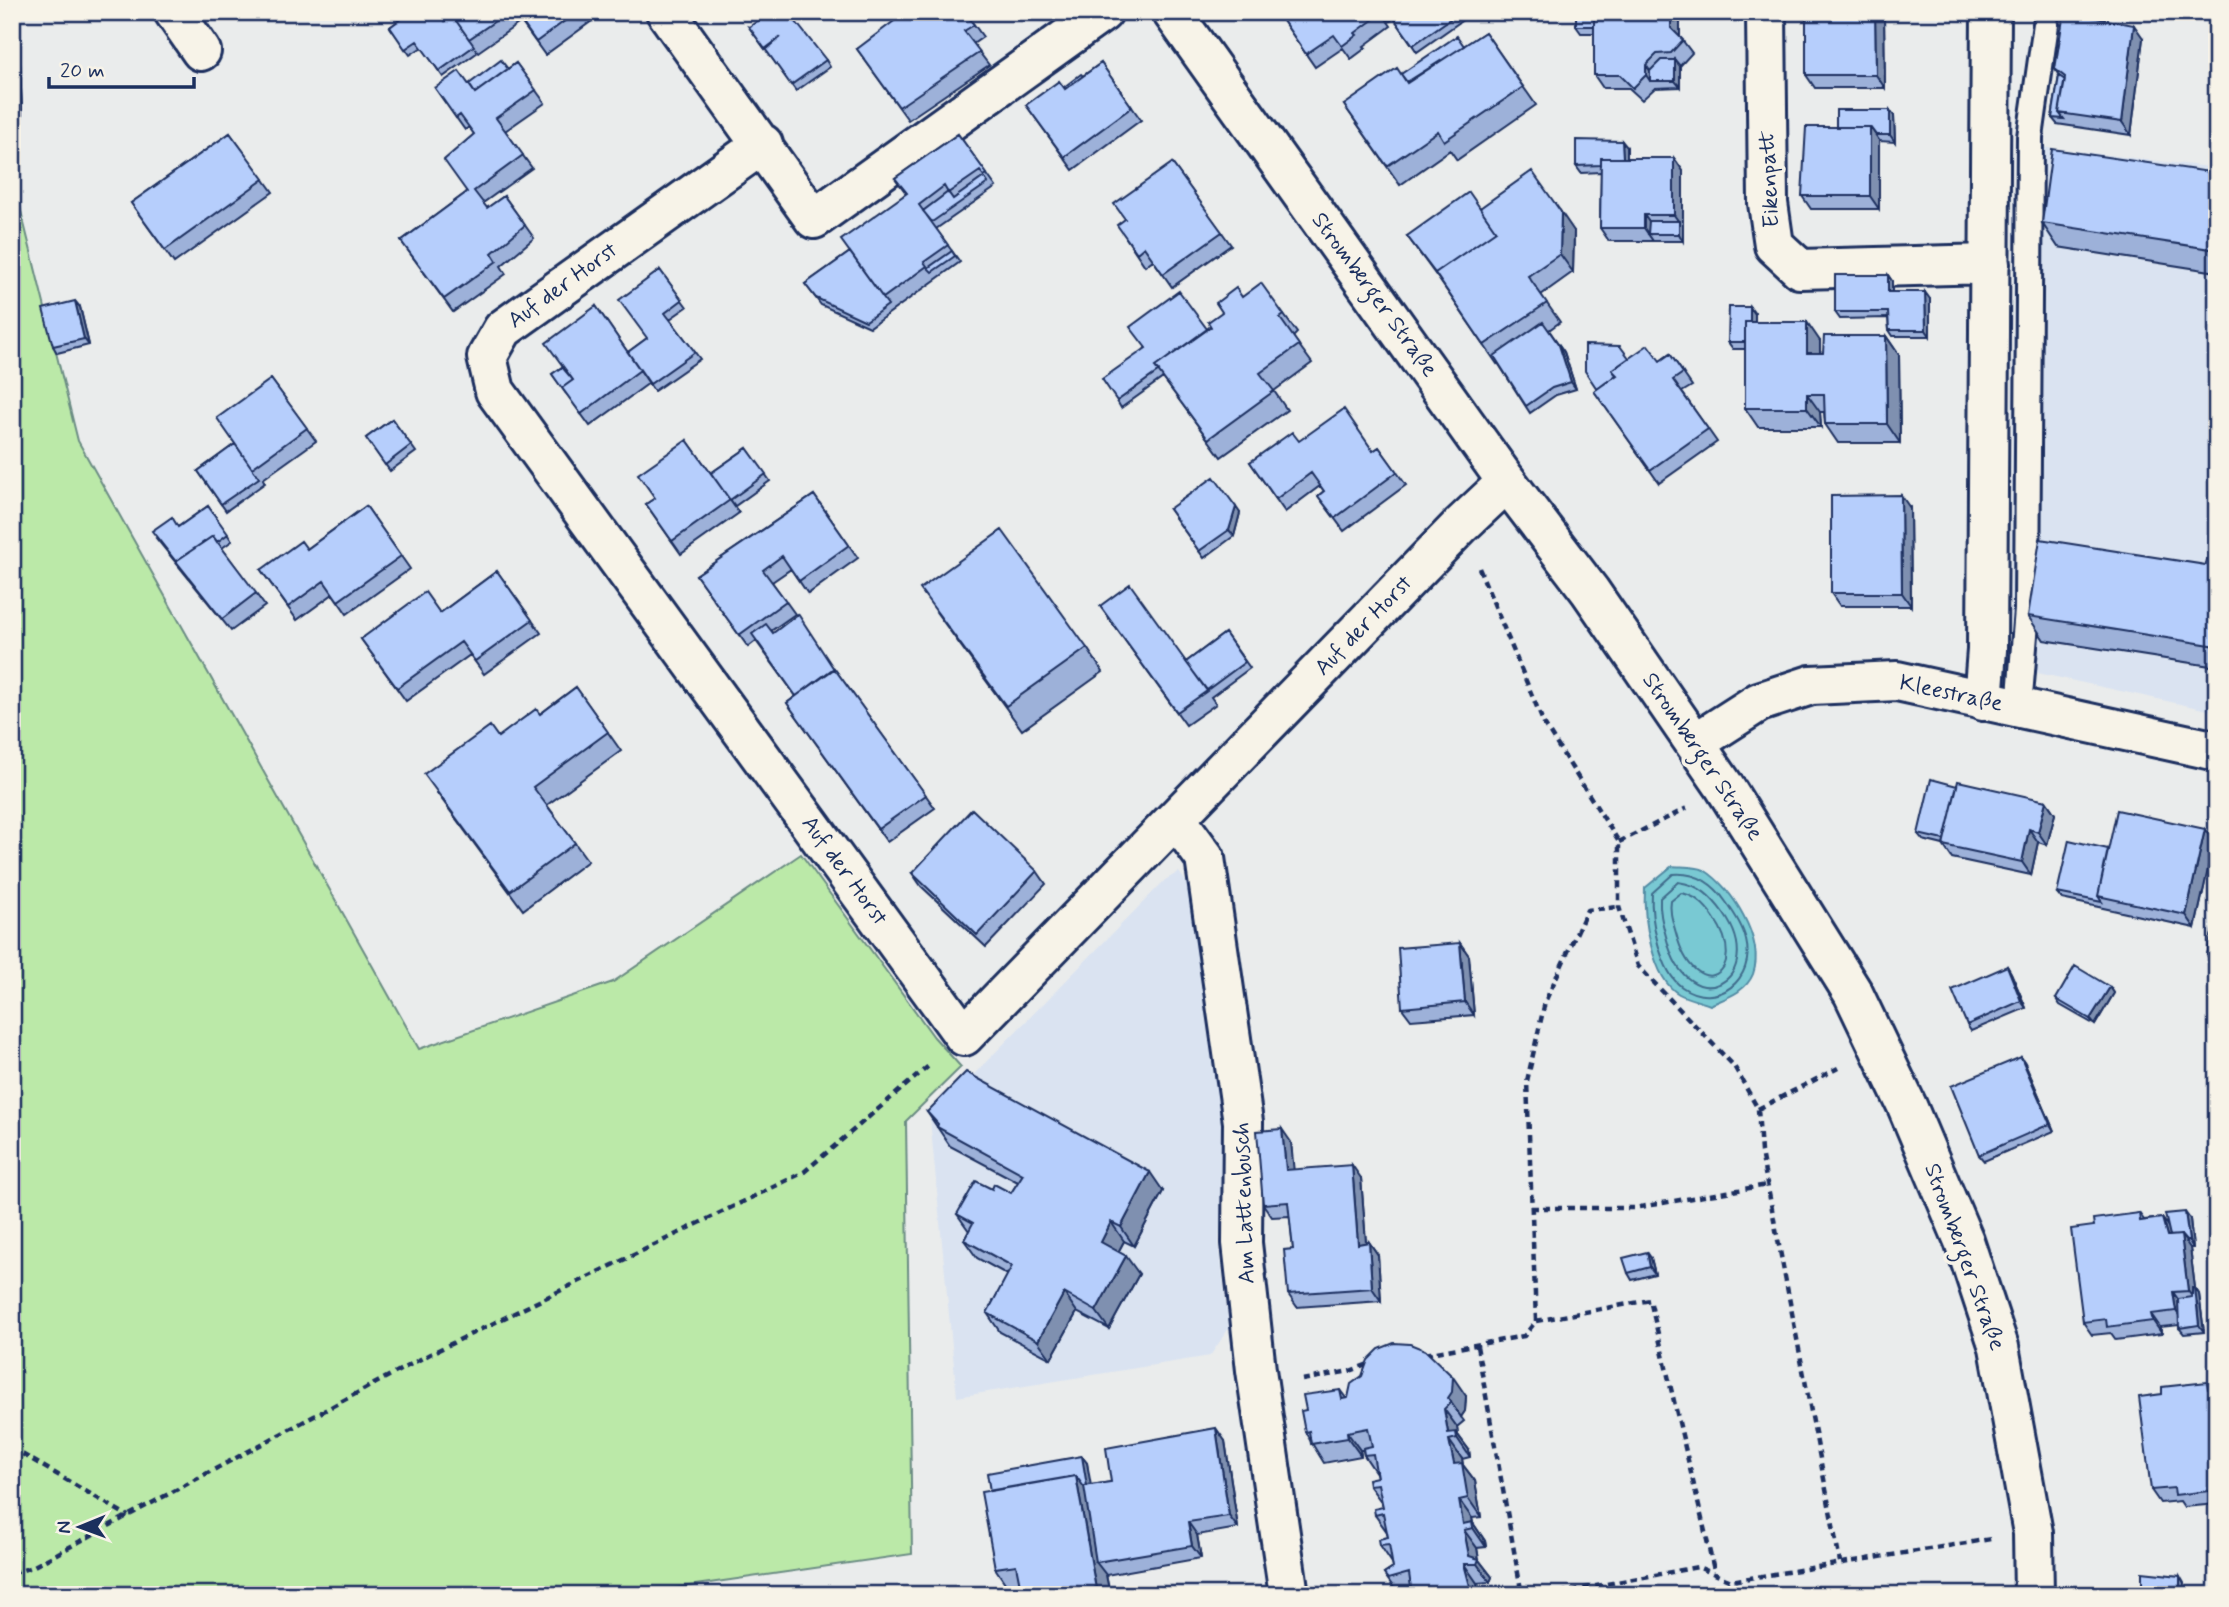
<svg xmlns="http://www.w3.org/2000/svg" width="2229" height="1607" font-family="Mynerve,sans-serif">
	<rect width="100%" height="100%" fill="#eaecec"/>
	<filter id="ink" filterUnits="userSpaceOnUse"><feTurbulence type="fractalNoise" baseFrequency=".0143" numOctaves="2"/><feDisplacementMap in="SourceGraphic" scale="14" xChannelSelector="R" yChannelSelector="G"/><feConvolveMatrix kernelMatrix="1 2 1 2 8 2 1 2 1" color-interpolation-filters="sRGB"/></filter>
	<g filter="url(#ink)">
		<path fill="#dae3f1" d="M2015,144L2217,168V712L2010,667Z
			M1179,872L1194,893L1224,1126L1219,1244L1229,1328L1210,1356L957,1397L930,1119L1165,880Z"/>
		<path fill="#bbe9a8" stroke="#6b8c83" stroke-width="2" d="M12,175L78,441L419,1049L613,982L801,854L934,1037L961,1067L906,1121L912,1554L626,1595H12Z"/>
		<path fill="#79c9d3" stroke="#538ba4" stroke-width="2" d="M1672,866C1681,867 1696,866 1704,870C1732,887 1765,940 1753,974C1746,992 1726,998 1710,1005C1700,1001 1688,999 1679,994C1652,979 1643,916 1645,888Z"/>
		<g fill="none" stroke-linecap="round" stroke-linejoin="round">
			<path stroke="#416d8d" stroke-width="2" d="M1673,874C1696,872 1713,883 1726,902C1734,913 1743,926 1746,940C1756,979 1717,1011 1682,987C1660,972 1650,918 1652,893Z
				M1678,882C1700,885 1711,896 1724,914C1770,980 1688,1024 1667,940C1663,925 1659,913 1660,898Z
				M1681,893C1696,895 1706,906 1714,918C1752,973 1695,1007 1676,933C1673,922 1669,912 1671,901Z"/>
			<defs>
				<path id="lane" d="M2019,708L2027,610L2030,137L2046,24"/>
				<path id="street" d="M174,12L201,51
					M666,12L814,219L1103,12
					M1766,12L1768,203L1774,245L1800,269L1990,264
					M763,144L503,329L487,357L495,391L964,1036L1461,525L1507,482
					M1983,701L1987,650L1991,12
					M1177,820L1205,858L1243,1122L1242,1243L1256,1370L1289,1595"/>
				<path id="secondary" d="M1172,12L1507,482L1590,591L1724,786L1853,993L1907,1106L1964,1241L1999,1347L2033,1533L2034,1595
					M1695,743L1759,702L1811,685L1897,681L2217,751"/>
			</defs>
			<use href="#lane" stroke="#1b2f5e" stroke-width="30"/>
			<use href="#street" stroke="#1b2f5e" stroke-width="44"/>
			<use href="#secondary" stroke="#1b2f5e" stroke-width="44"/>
			<path stroke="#1b2f5e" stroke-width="4.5" stroke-dasharray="7 5" stroke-linecap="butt" d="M1479,568L1544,724L1619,842V907L1638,966L1734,1066L1758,1109L1761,1152L1840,1562
				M1619,842L1687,808
				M1758,1109L1838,1068
				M1531,1208H1634L1767,1185
				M1536,1321L1650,1300L1715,1574
				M1477,1346L1522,1595
				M1425,1354L1524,1336L1536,1321L1527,1081L1545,1002L1587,910L1619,907
				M1302,1380L1350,1371L1371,1363
				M12,1448L128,1516
				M12,1574L34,1566L430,1354L804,1172L931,1064
				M1548,1595L1698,1567L1731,1581L1991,1539"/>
			<use href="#lane" stroke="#f7f3e8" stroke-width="24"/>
			<use href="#street" stroke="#f7f3e8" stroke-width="38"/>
			<use href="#secondary" stroke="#f7f3e8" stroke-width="38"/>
		</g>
		<path fill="#9db1d9" stroke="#1b2f5e" stroke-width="2" d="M12,12H18L22,114H12Z
			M410,12H592L596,18L545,55L521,22L478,52L475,48L478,52L443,77L422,47L410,55L390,27Z
			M965,12L983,37L973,44L989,65L908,120L857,49Z
			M1277,12H1381L1391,26L1364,46L1366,48L1351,59L1343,48L1315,67Z
			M1382,12H1474L1417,52L1394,18L1389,22Z
			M1576,12H1675L1680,19V37L1692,53L1680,66V87L1655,88L1642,100L1629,88H1603L1594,75V33H1581L1576,26Z
			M1806,12H1893V17L1884,16L1885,88H1815L1806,75Z
			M749,27L826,60L830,67L796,91Z
			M1485,32L1536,105L1457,160L1450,150L1400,185L1344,105L1407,83Z
			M2143,38L2131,135L2057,124L2052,118L2059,76L2055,69Z
			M516,63L545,103L505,131L532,168L483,203L487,208L504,196L534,238L501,266L506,274L453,312L401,241L467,192L474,134L469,127L465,130L435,88L475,93Z
			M1101,63L1141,120L1073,170L1026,105L1065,89Z
			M1894,116L1895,142L1879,141V209H1811L1802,196L1836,127Z
			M230,133L273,192L174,263L131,203Z
			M958,134L996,187L936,229L960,262L870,327L821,305L805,284L850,252L906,193L895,178Z
			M1627,147V158H1674L1683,171V241H1609L1600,228L1601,172L1581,173L1576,166Z
			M1172,163L1231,245L1172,287L1153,260L1145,266L1126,238L1125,219Z
			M2217,173V272L2058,247L2042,223Z
			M1483,212L1574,231L1573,272L1541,295L1560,322L1549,330L1564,352L1576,389L1556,395L1530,413L1498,363L1497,364L1440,281L1407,236Z
			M660,270L687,307L670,319L700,359L654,391L628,352L647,338Z
			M1888,275L1892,281V292L1930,299V336H1893L1889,330L1888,318L1840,319L1835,312Z
			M1242,297L1284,315L1297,333L1293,337L1312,363L1274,391L1287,410L1221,457L1163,378L1121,408L1117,401L1145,348L1207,329Z
			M596,306L649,383L590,426L552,374L562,367Z
			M80,307L89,345L57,353L53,346Z
			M1755,314V322L1820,341V353L1886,336L1899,355L1900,443H1838L1825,424L1824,412H1820L1821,427H1758L1745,408V349H1733L1728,342Z
			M1670,354L1692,386L1682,392L1717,442L1659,483L1594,391L1629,358L1660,361Z
			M271,379L316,441L263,479L265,483L226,511L198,471L235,444Z
			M392,419L416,452L390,471L366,438Z
			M687,440L739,513L681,554L646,504L655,498Z
			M1299,441L1373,451L1379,447L1406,485L1344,531L1318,496L1324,491L1320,486L1285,512L1250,462Z
			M747,448L770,481L735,506L711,473Z
			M814,495L858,558L808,594L791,569L772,582L795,614L771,631L773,633L834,668L935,808L887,842L787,703L796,696L756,641L748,647L696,575Z
			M208,506L232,541L222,548L265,606L231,631L156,538L178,527Z
			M366,506L410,569L347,614L333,594L297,620L261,570L307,549Z
			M1910,508L1911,606H1840L1831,593Z
			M1169,509L1240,513L1234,536L1204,558Z
			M2217,560V667L2044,640L2028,616L2206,565Z
			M497,571L541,633L484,674L470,655L406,701L361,639L440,613Z
			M1100,606L1186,662L1225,633L1250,668L1211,697L1216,704L1186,725Z
			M937,613L1087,648L1103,672L1022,730Z
			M576,687L621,751L547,805L588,861L523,910L437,793L498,737L540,714Z
			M1957,786L2046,801L2055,814L2047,845L2038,842L2031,875L1952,858L1943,845L1923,840L1918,834Z
			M2214,842L2195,928L2062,899L2057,893Z
			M1037,871L1046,884L986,947L921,886L912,873Z
			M2217,912V963L2212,962L2207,955Z
			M1460,943L1469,956L1474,1015L1411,1020L1402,1008Z
			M2007,966L2011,973L2026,1008L1971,1031L1967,1025Z
			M2110,987L2114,993L2095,1025L2060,1005L2056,999Z
			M2021,1057L2025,1063L2054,1131L1984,1161L1979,1155Z
			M927,1112L1163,1191L1134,1246L1124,1241L1118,1252L1139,1274L1109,1329L1077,1312L1051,1359L1000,1332L987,1313L1008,1275L977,1258L964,1240L969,1231L957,1214L992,1189L1011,1193L1018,1182L950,1146Z
			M1291,1142L1293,1170L1361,1178L1366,1243L1369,1242L1378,1255L1381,1301L1297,1307L1288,1294L1293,1249L1290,1216L1272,1217L1263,1204Z
			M2139,1213L2144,1220L2162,1218L2168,1227L2190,1219L2193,1248H2190L2195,1288L2199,1294L2204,1332L2184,1334L2179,1328V1325L2160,1327L2162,1334L2116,1340L2111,1333L2092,1335L2083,1322L2094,1226Z
			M1651,1258L1655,1274L1632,1280L1628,1273Z
			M2212,1388H2217V1504L2184,1507L2180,1501L2160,1503L2151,1490Z
			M1340,1390L1346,1398L1466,1396L1465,1411L1461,1417L1464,1421L1457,1427L1458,1435L1469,1450L1470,1457L1462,1459L1463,1465L1475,1481L1481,1517L1472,1518L1473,1523L1485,1541L1486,1547L1477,1548L1479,1560L1492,1577L1490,1582L1477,1583L1480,1595H1399L1384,1574L1393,1568L1392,1563L1380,1545L1388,1537L1387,1532L1375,1515L1383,1507L1382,1503L1369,1485L1377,1477L1376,1473L1364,1455L1363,1450H1360L1361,1456L1324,1463L1305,1432L1306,1410Z
			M1225,1441L1238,1528L1197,1535L1201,1558L1106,1575L1110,1595H1022L1021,1590L1011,1592L995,1568L990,1491L1087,1463L1090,1485L1111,1482Z"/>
		<path fill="#7f90b0" stroke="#1b2f5e" stroke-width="2" d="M12,12H18L22,114L13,101Z
			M1671,12H1675L1680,19V41L1671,28Z
			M1875,12H1882L1884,16L1885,88L1876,75Z
			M2088,12H2094L2091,28L2086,21Z
			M2134,25L2143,38L2131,135L2122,122Z
			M1675,60L1680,66V87L1675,81Z
			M1646,65L1655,78L1650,81L1646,75Z
			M1890,110L1894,116L1895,142L1890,135Z
			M1870,127L1879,140V209L1870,196Z
			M1622,141L1627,147V171L1623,164Z
			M1674,158L1683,171V241L1679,234V222L1674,215Z
			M1561,212L1574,231L1573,272L1560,254Z
			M1644,215L1653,228L1648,234L1653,241L1644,228Z
			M1888,275L1892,281V299L1888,292Z
			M1925,292L1930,299V336L1926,330Z
			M75,301L80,307L89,345L84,339Z
			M1750,307L1755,314V349L1750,342Z
			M1807,322L1820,341V372L1807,353Z
			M1886,336L1899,355L1900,443L1887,424Z
			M1559,345L1564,352L1576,389L1571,382Z
			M1807,394L1820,412L1821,427L1807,408Z
			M1901,495L1910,508L1911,606L1902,593Z
			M1236,507L1240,513L1234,536L1229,530Z
			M2046,801L2055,814L2047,845L2038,832Z
			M2029,829L2038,842L2031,875L2022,862Z
			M2205,829L2214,842L2195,928L2186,915Z
			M1460,943L1469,956L1474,1015L1465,1002Z
			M2007,966L2011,973L2026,1008L2021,1001Z
			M2110,987L2114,993L2095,1025L2090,1019Z
			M2021,1057L2025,1063L2054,1131L2050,1124Z
			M1282,1129L1291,1142L1295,1183L1286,1170Z
			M1352,1165L1361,1178L1367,1256L1358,1244Z
			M1150,1172L1163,1191L1134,1246L1121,1227Z
			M2185,1212L2190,1219L2193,1248L2189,1241Z
			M2162,1218L2171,1231L2174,1242L2167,1236Z
			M1111,1222L1124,1241L1114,1260L1101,1242Z
			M2181,1235L2190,1248L2195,1288L2199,1294L2204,1332L2199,1325L2197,1303L2188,1291Z
			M1369,1242L1378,1255L1381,1301L1372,1288Z
			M1647,1252L1651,1258L1655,1274L1650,1267Z
			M1126,1256L1139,1274L1109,1329L1096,1311Z
			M2173,1292L2182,1305L2185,1324L2176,1311Z
			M1064,1293L1077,1312L1051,1359L1038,1341Z
			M2151,1314L2160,1327L2162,1334L2153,1321Z
			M1453,1377L1466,1396L1465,1411L1461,1417L1448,1398Z
			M1444,1409L1457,1427L1458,1435L1469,1450L1470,1457L1457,1438L1448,1433Z
			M1216,1428L1225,1441L1238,1528L1229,1516Z
			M1347,1432L1360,1450L1361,1456L1348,1438Z
			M1449,1440L1462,1459L1463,1465L1475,1481L1481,1517L1468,1498L1454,1464Z
			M1082,1456L1087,1463L1104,1561L1096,1562L1106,1575L1110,1595H1097L1076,1476Z
			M1459,1500L1472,1518L1473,1523L1485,1541L1486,1547L1473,1528L1463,1524Z
			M1188,1522L1197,1535L1201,1558L1192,1546Z
			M1464,1530L1477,1548L1479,1560L1492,1577L1490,1582L1477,1564L1469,1556Z
			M1464,1564L1477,1583L1480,1595H1476L1470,1586Z
			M2180,1576L2184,1583V1595H2180Z"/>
		<path fill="#b6cefc" stroke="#1b2f5e" stroke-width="2" d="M410,12H439L445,21L452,15L474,46L439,71L417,41L405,49L390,27Z
			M450,12H508L469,39Z
			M515,12H577L536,42Z
			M770,12H788L826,60L791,85L766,50L781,37L765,49L749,27Z
			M906,12H965L974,25L964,31L980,52L899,107L857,49Z
			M1277,12H1381L1382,13L1355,33L1357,35L1342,46L1334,35L1306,54Z
			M1394,12H1460L1413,45L1391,14Z
			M1576,12H1594V26H1576Z
			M1594,12H1671V28L1683,40L1671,53L1657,54L1646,65V75L1633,88L1620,75H1594Z
			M1806,12H1875L1876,75H1806Z
			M2064,12L2134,25L2122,122L2059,113L2065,77L2055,69Z
			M2069,12H2088L2087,16Z
			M1485,32L1523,87L1444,141L1438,131L1387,166L1344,105L1397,68L1407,83Z
			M1457,36L1464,46L1407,82L1401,74Z
			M501,60L508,69L475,93L469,84Z
			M1661,60H1675V81H1650V71Z
			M516,63L536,90L496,118L523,155L474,191L487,208L504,196L525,225L492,253L497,261L444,299L401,241L467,192L444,160L474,134L460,115L456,118L435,88L459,71L475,93Z
			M1101,63L1132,107L1064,157L1026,105L1059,81L1065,89Z
			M12,71L13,101H12Z
			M1081,74L1083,76L1065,89L1064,87Z
			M2059,76L2065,80L2059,113L2064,119L2052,118Z
			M1836,110H1890V135H1876L1870,127H1836Z
			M1806,127H1870V196H1802Z
			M230,133L264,179L165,250L131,203Z
			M958,134L987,174L984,176L980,171L948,193L944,186L919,205L948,245L924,262L927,266L883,298L841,240L907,193L895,178Z
			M1576,140L1622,141L1623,158H1601V165L1576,166Z
			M2052,149L2217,173V250L2042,223Z
			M1601,158H1674V215H1644V228H1600Z
			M1172,163L1222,232L1163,274L1144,247L1137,253L1117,225L1125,219L1114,204Z
			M1532,171L1561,212L1560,254L1528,276L1547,303L1484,345L1435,273L1496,231L1480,208Z
			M984,177L988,183L932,222L923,211L948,192L953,199Z
			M1469,192L1496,231L1435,273L1407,236Z
			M1649,221H1679V234H1648Z
			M952,251L955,256L932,272L928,268Z
			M850,252L888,305L866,321L816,298L805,284Z
			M660,270L682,300L665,313L695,352L650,384L628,352L647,338L619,300Z
			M1835,275H1888V292H1925L1926,330H1889L1888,312H1835Z
			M1261,283L1284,315L1280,318L1299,345L1260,373L1274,391L1208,439L1155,367L1211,327L1208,322L1222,312L1216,303L1236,288L1242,297Z
			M1179,291L1207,329L1155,367L1159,371L1117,401L1102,379L1146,348L1130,327Z
			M75,301L84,339L53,346L43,309Z
			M596,306L640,370L581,414L562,388L573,380L546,343Z
			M1729,307H1750V322H1745V342H1728Z
			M1543,322L1559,345L1571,382L1552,388L1526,406L1494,356Z
			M1745,322H1807V353H1823L1824,336H1886L1887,424H1825L1824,394H1807V408H1745Z
			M1585,345L1620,346L1629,358L1612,370L1616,375L1597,389L1585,371Z
			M1648,345L1660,361L1670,354L1683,373L1673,380L1708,429L1650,470L1594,391L1617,375L1612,370Z
			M562,367L573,380L562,388L566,394L552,374Z
			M271,379L307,428L252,468L217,418Z
			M1344,409L1373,451L1379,447L1397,472L1335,518L1318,496L1324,491L1311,473L1276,499L1250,462L1292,432L1299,441Z
			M392,419L411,445L385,465L366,438Z
			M687,440L730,500L672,541L646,504L655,498L638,474Z
			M235,444L259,478L221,504L198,471Z
			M747,448L766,474L730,500L711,473Z
			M1214,477L1236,507L1229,530L1199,551L1169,509Z
			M814,495L849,545L799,581L782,556L763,570L786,601L739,635L696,575Z
			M1901,495L1902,593H1831V496Z
			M208,506L228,534L217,542L213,536L176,561L181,568L152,531L172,517L178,527Z
			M366,506L401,556L338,601L324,581L288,607L261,570L301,541L307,549Z
			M1002,530L1087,648L1006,706L920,589Z
			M213,536L256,593L222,619L176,561Z
			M2040,539L2206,565L2207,559L2217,560V646L2028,616Z
			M497,571L532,620L475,661L461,642L397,688L361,639L425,592L440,613Z
			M1130,584L1207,691L1177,712L1100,606Z
			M798,614L834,669L796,696L752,634L766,624L773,633Z
			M1225,633L1245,662L1207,690L1186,662Z
			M834,668L926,795L878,829L787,703Z
			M576,687L608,732L533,787L575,843L510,891L424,774L490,726L498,737L536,709L540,714Z
			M1931,779L1957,786L1944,840L1918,834Z
			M1958,781L2046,801L2038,832L2029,829L2022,862L1943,845Z
			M972,809L1037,871L977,935L912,873Z
			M2117,810L2205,829L2186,915L2098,896Z
			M2069,840L2108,849L2098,896L2102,902L2057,893Z
			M2217,912V958L2207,955Z
			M1460,943L1465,1002L1402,1008L1398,948Z
			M2007,966L2021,1001L1967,1025L1952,990Z
			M2075,966L2110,987L2090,1019L2056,999Z
			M2021,1057L2050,1124L1979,1155L1951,1086Z
			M966,1072L1150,1172L1121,1227L1111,1222L1101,1242L1126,1256L1096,1311L1064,1293L1038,1341L987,1313L1012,1266L964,1240L973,1223L957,1214L976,1181L992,1189L994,1184L1011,1193L1023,1174L937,1127L938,1124L927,1112Z
			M1282,1129L1286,1170L1352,1165L1358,1244L1369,1242L1372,1288L1288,1294L1284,1250L1293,1249L1288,1202L1263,1204L1257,1131Z
			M2185,1212L2189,1241H2186L2181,1235L2170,1236L2165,1214Z
			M2139,1213L2140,1221L2162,1218L2167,1236L2181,1235L2188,1291L2173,1292L2176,1311L2151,1314L2153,1321L2107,1327L2106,1319L2083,1322L2071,1229L2094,1226L2093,1219Z
			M1647,1252L1650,1267L1628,1273L1623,1258Z
			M2192,1288H2195L2199,1325L2179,1328L2178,1299L2192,1297Z
			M1394,1343L1410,1344L1425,1350L1453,1377L1452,1392L1448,1398L1451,1402L1444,1409L1448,1433L1456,1432L1457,1438L1449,1440L1454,1464L1462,1463L1467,1493L1468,1498L1459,1500L1463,1524L1472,1522L1473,1528L1464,1530L1469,1556L1479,1559L1477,1564H1464L1470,1586L1461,1593V1595H1412L1409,1573L1388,1579L1384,1574L1393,1568L1389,1544L1380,1545L1379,1539L1388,1537L1383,1513L1375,1515L1374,1509L1383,1507L1378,1484L1369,1485L1368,1479L1377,1477L1373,1454L1364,1455L1363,1448L1372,1446L1368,1428L1347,1432L1348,1438L1311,1444L1309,1431L1305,1432L1301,1411L1306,1410L1303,1395L1340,1390L1342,1399L1348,1398L1351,1384L1362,1376L1368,1360L1379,1349Z
			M2207,1382L2208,1389L2217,1388V1490L2175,1495L2174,1488L2151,1490L2139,1397L2162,1394V1387Z
			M1216,1428L1229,1516L1188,1522L1192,1546L1096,1562L1084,1486L1111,1482L1106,1448Z
			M1082,1456L1087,1486H1084V1487L1076,1476L990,1491L987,1473Z
			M1076,1476L1097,1595H1022L1016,1565L995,1568L981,1492Z
			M2142,1572L2180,1576V1595H2142Z"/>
	</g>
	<g text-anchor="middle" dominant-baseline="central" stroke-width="7" stroke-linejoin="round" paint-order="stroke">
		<g font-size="23" fill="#1b2f5e" stroke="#f7f3e8">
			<text transform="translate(1770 179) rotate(-93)">Eikenpatt</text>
			<text transform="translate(563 286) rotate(-36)">Auf der Horst</text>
			<text transform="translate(1374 295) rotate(54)">Stromberger Straße</text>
			<text transform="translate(1364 626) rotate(-46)">Auf der Horst</text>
			<text transform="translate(1951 694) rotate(12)">Kleestraße</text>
			<text transform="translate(1702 757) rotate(56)">Stromberger Straße</text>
			<text transform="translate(844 871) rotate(54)">Auf der Horst</text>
			<text transform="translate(1245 1203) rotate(-92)">Am Lattenbusch</text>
			<text transform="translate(1964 1257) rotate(70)">Stromberger Straße</text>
		</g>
	</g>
	<rect width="2229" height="1607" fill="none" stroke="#f7f3e8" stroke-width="42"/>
	<rect x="21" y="21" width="2187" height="1565" fill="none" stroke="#1b2f5e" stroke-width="2.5" filter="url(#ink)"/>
	<g transform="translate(80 1527) rotate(269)" stroke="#f7f3e8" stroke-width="5" paint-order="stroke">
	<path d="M0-5L12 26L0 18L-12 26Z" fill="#1b2f5e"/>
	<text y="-10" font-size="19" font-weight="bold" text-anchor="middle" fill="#1b2f5e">N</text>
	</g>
	<path d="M49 77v10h145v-10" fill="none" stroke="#1b2f5e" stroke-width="3.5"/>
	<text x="60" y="77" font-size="21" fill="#1b2f5e" stroke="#f7f3e8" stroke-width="5" paint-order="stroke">20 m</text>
</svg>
